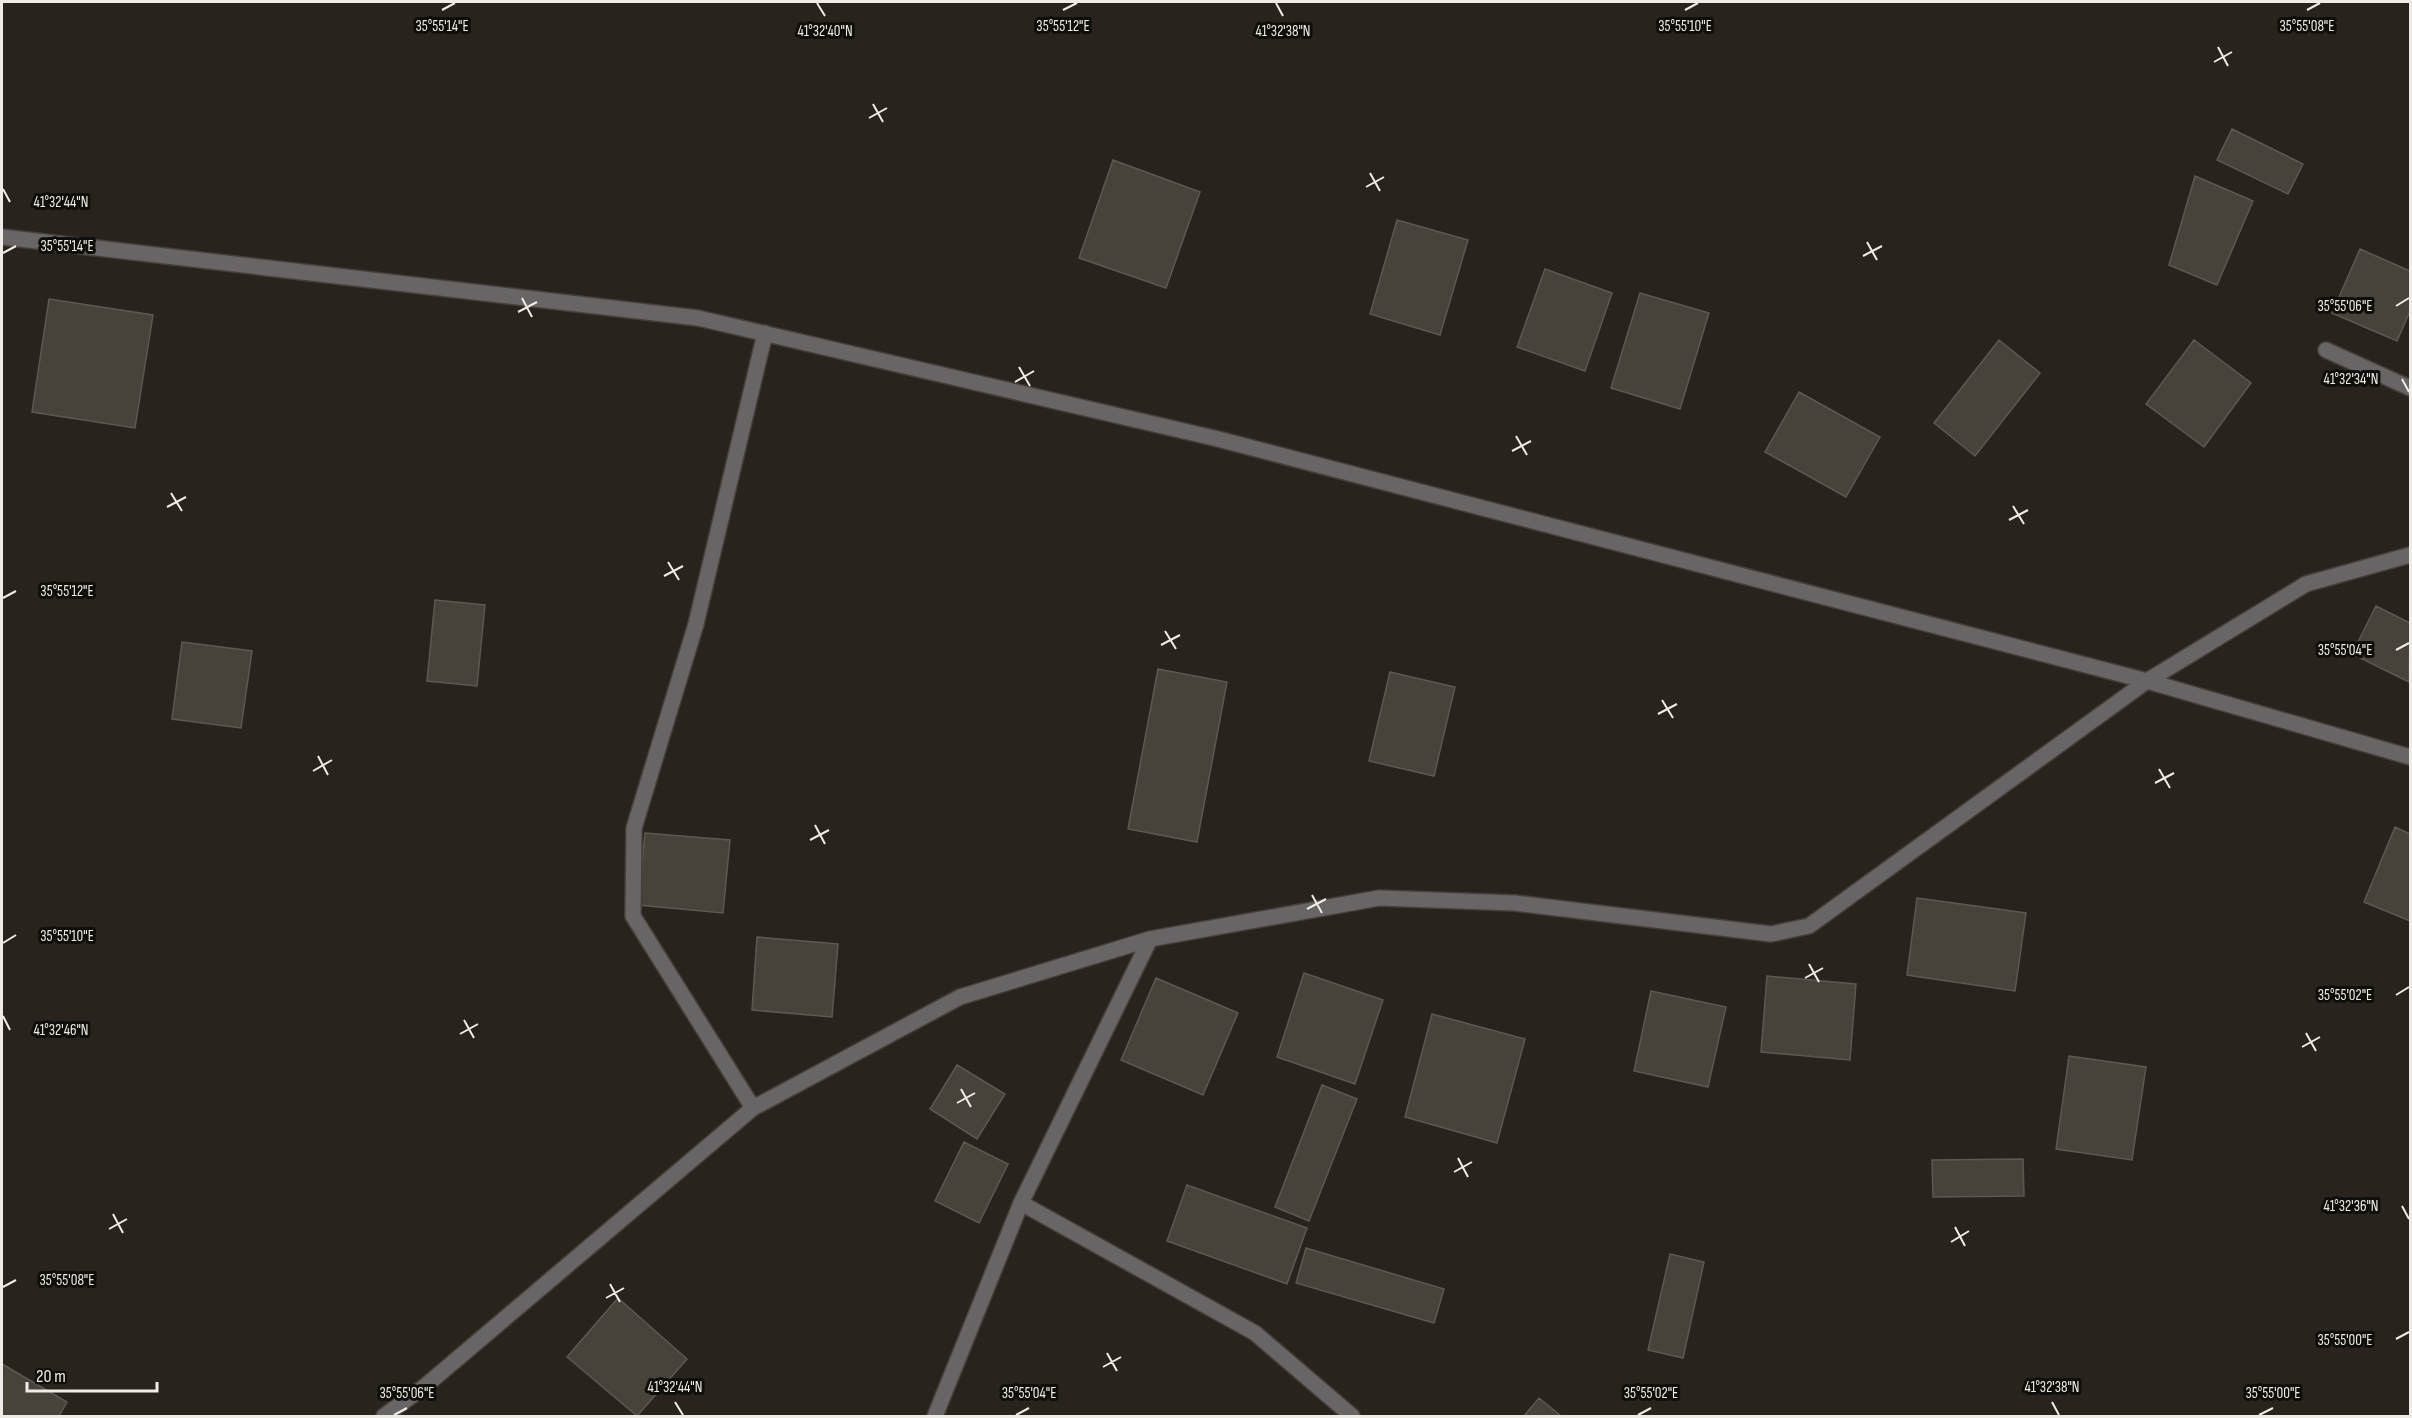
<svg xmlns="http://www.w3.org/2000/svg" width="2412" height="1418" font-family="'Sofia Sans Condensed',sans-serif">
	<rect width="100%" height="100%" fill="#28241d"/>
	<path fill="#47433b" stroke="#5d5850" stroke-width="1.5" d="M2232,129L2303,164L2288,194L2217,160Z
		M1113,160L1200,192L1166,288L1079,258Z
		M2195,176L2253,201L2217,285L2169,265Z
		M1397,220L1468,240L1440,335L1370,314Z
		M2360,249L2410,271V311L2397,341L2332,313Z
		M1545,269L1612,293L1585,371L1517,347Z
		M1640,293L1709,313L1680,409L1611,388Z
		M49,299L153,315L135,428L32,412Z
		M1999,340L2040,373L1975,456L1934,423Z
		M2194,340L2251,383L2204,447L2146,404Z
		M1799,392L1880,437L1846,497L1765,452Z
		M435,600L485,605L477,686L427,681Z
		M2376,606L2410,623L2409,682L2352,654Z
		M182,642L252,651L241,728L172,719Z
		M1158,669L1227,682L1197,842L1128,829Z
		M1390,672L1455,687L1434,776L1369,761Z
		M2395,827L2410,834V921L2364,902Z
		M645,833L730,840L723,913L638,905Z
		M1917,898L2026,913L2015,991L1907,975Z
		M757,937L838,944L832,1017L752,1010Z
		M1304,973L1383,1000L1355,1084L1277,1057Z
		M1767,976L1856,984L1850,1060L1761,1052Z
		M1156,978L1238,1013L1203,1095L1121,1060Z
		M1651,991L1726,1007L1708,1087L1634,1071Z
		M1432,1014L1525,1039L1497,1143L1405,1117Z
		M2069,1056L2146,1067L2132,1160L2056,1149Z
		M957,1065L1005,1094L977,1139L930,1109Z
		M1322,1085L1357,1099L1309,1221L1275,1207Z
		M964,1142L1008,1164L979,1223L935,1201Z
		M2023,1159L2024,1196L1933,1197L1932,1160Z
		M1187,1185L1307,1228L1287,1284L1167,1241Z
		M1306,1248L1444,1289L1434,1323L1296,1283Z
		M1670,1254L1704,1262L1683,1358L1648,1350Z
		M618,1298L687,1359L637,1416L567,1357Z
		M2,1364L67,1402L59,1416H2Z
		M1539,1398L1561,1416H1524Z"/>
	<g fill="none" stroke-linecap="round" stroke-linejoin="round">
		<defs>
			<path id="minor" d="M2,237L698,318L1214,438L2147,681L2410,757
				M2326,350L2410,388
				M753,1108L633,916L634,828L696,624L765,333
				M1021,1203L1255,1333L1352,1416
				M384,1416L424,1387L753,1108L960,997L1150,939L1379,898L1515,903L1771,934L1809,926L2147,681L2306,584L2410,555
				M935,1416L1021,1203L1150,939"/>
		</defs>
		<use href="#minor" stroke="#444039" stroke-width="18"/>
		<use href="#minor" stroke="#696465" stroke-width="15"/>
	</g>
	<path fill="none" stroke="#efece7" stroke-width="2" d="M817,3L825,16M1276,3L1283,16M442,10L455,3M1063,10L1077,3M1685,10L1698,3M2307,10L2320,3M2218,47L2228,66M2214,62L2232,52M873,104L883,122M869,118L887,108M1370,173L1380,191M1366,187L1384,177M3,189L10,202M1867,242L1877,260M3,253L16,246M1863,256L1882,246M522,298L532,317M2396,306L2409,298M518,312L537,302M1019,367L1030,386M2402,379L2409,392M1015,382L1034,371M1516,436L1527,455M1512,451L1531,441M171,493L182,511M2013,506L2024,524M167,507L186,497M2009,520L2028,510M668,562L679,580M664,576L683,566M3,598L16,591M1165,631L1176,649M1161,645L1180,635M2396,650L2409,643M1662,700L1673,718M1658,714L1677,704M318,756L328,775M2159,769L2170,788M313,771L332,760M2155,783L2174,773M815,825L825,844M810,840L829,830M1312,895L1322,913M1307,909L1326,899M3,943L16,935M1809,964L1819,982M1805,978L1823,968M2396,995L2409,987M3,1016L10,1030M464,1020L474,1038M2306,1033L2316,1051M460,1034L478,1024M2302,1047L2320,1037M961,1089L971,1107M957,1103L975,1093M1458,1158L1468,1177M1454,1172L1472,1162M2402,1206L2409,1219M113,1214L123,1233M1955,1227L1965,1246M109,1229L127,1219M1951,1242L1969,1231M610,1284L620,1302M3,1287L16,1280M606,1298L624,1288M2396,1339L2409,1332M1107,1353L1117,1371M1103,1367L1121,1357M675,1402L683,1415M2052,1402L2059,1415M394,1415L407,1408M1016,1415L1029,1408M1638,1415L1651,1408M2259,1415L2273,1408"/>
	<g font-size="15" text-anchor="middle" fill="#efece7" stroke="#0f0e0a" stroke-width="6" stroke-linejoin="round" paint-order="stroke">
		<text x="442" y="31">35°55'14"E</text>
		<text x="1063" y="31">35°55'12"E</text>
		<text x="1685" y="31">35°55'10"E</text>
		<text x="2307" y="31">35°55'08"E</text>
		<text x="825" y="36">41°32'40"N</text>
		<text x="1283" y="36">41°32'38"N</text>
		<text x="61" y="207">41°32'44"N</text>
		<text x="67" y="251">35°55'14"E</text>
		<text x="2345" y="311">35°55'06"E</text>
		<text x="2351" y="384">41°32'34"N</text>
		<text x="67" y="596">35°55'12"E</text>
		<text x="2345" y="655">35°55'04"E</text>
		<text x="67" y="941">35°55'10"E</text>
		<text x="2345" y="1000">35°55'02"E</text>
		<text x="61" y="1035">41°32'46"N</text>
		<text x="2351" y="1211">41°32'36"N</text>
		<text x="67" y="1285">35°55'08"E</text>
		<text x="2345" y="1345">35°55'00"E</text>
		<text x="675" y="1392">41°32'44"N</text>
		<text x="2052" y="1392">41°32'38"N</text>
		<text x="407" y="1398">35°55'06"E</text>
		<text x="1029" y="1398">35°55'04"E</text>
		<text x="1651" y="1398">35°55'02"E</text>
		<text x="2273" y="1398">35°55'00"E</text>
	</g>
	<rect width="2412" height="1418" fill="none" stroke="#efece7" stroke-width="6"/>
	<path d="M27 1382v9h130v-9" fill="none" stroke="#efece7" stroke-width="3"/>
	<text x="36" y="1382" font-size="18" fill="#efece7" stroke="#0f0e0a" stroke-width="4.5" paint-order="stroke">20 m</text>
</svg>
